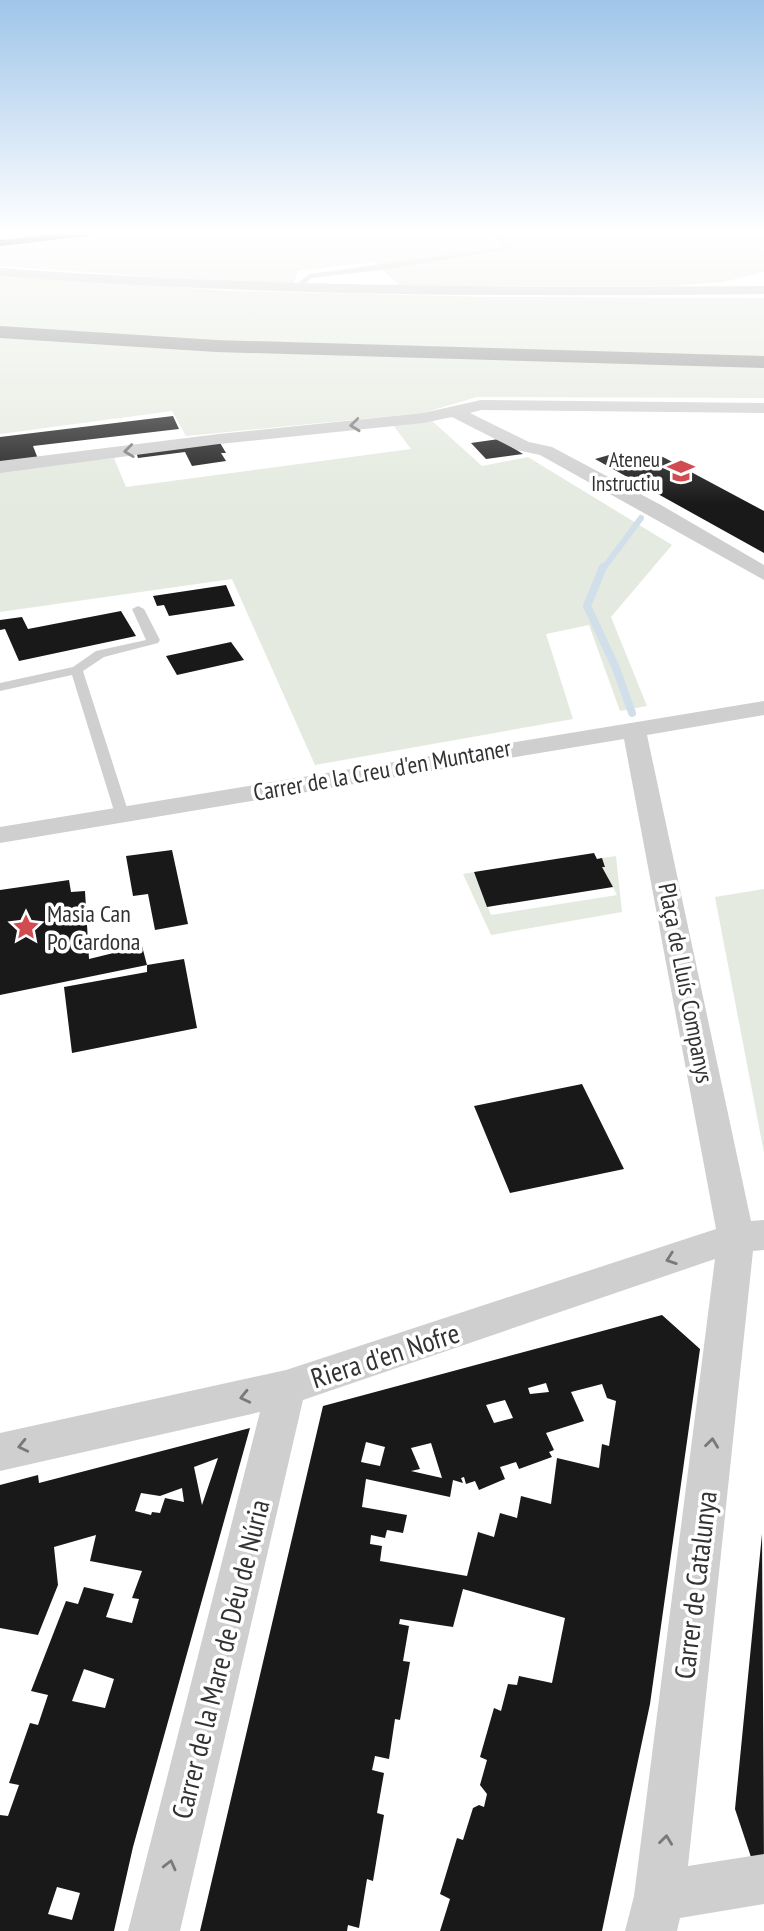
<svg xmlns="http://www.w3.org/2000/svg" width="764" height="1931" font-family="'PT Sans Narrow',sans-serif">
	<rect width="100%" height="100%" fill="#fff"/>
	<path fill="#e4eadf" d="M0,234H764V272L723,282L671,286H400L374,262L298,271L294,283L211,281L0,266Z
		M0,275L231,291L492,297L764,298V398L477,397L423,413L186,436L172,411L0,434Z
		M430,419L482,466L528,457L672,545L611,617L647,706L620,711L589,625L546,634L573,719L315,765L232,579L0,612V470L114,458L126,487L411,449L393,425Z
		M616,856L622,912L491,935L463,874L474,872L491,915L617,895L602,867L605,866L602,858Z
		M764,889V1153L715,897Z"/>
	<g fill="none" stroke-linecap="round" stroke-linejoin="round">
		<path stroke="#d1dfea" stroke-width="6" d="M603,569L641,518"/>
		<path stroke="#d1dfea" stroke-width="8" d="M603,567L587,606L616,668L632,713"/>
	</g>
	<path fill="#191919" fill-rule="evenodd" d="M59,234L96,235L0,246V240Z
		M173,416L179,429L33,446L38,459L0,464V437Z
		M499,439L523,454L486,459L471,443Z
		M219,441L226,453H221L226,461L192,466L185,452L138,458L136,452Z
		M616,453L663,457L764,511V553L595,459Z
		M226,585L235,606L169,616L164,605L157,606L153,596Z
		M121,611L136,636L19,661L5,629L0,630V620L22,617L28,629Z
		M231,642L244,660L177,675L166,656Z
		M172,850L188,924L155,930L148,894L133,896L126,856Z
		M594,853L597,859L602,858L605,867H602L613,887L487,907L474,872Z
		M69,880L71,892L85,891L89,959L142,946L147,965L184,959L197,1028L72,1053L64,987L147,972V965L0,995V890Z
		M582,1084L624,1169L510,1193L474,1106Z
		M662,1315L700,1349L650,1704L602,1931H440L450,1899L440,1894L457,1838L463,1840L473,1808L479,1805L484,1807L487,1794L480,1785L487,1760L480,1757L494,1708L501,1711L508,1684L517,1685L519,1676L552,1683L565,1618L463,1589L453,1627L400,1619L399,1624L409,1626L403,1661L410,1662L400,1720L395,1719L389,1759L375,1756L372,1770L384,1773L377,1813L384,1815L373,1881L367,1879L359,1928L348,1925L347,1931H200L323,1406ZM546,1383L549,1392L530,1394L528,1388ZM602,1384L607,1398L616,1401L609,1446L602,1444L599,1468L557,1458L551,1504L521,1496L517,1518L500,1513L494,1537L478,1532L467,1576L380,1561L382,1546L370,1544L371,1535L385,1538L387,1530L403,1533L407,1515L362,1507L366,1479L450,1497L453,1480L463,1483L461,1478L464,1477L466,1484L475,1481L479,1490L505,1479L500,1467L516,1462L519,1469L552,1457L549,1452L554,1450L546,1433L584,1421L571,1392ZM505,1400L513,1418L494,1423L486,1405ZM366,1442L385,1447L380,1466L361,1462ZM431,1443L442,1478L411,1471L420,1469L411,1448Z
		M250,1428L133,1847L114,1931H0V1815L8,1816L19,1785L9,1783L30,1723L38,1725L48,1695L31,1691L66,1601L78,1604L84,1587L114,1594L106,1617L132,1623L139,1599L132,1598L142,1571L90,1561L96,1535L54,1547L58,1585L38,1635L0,1628V1485L38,1475L39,1483ZM218,1458L202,1505L194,1467ZM182,1488L184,1502L165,1498L160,1513L152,1512L151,1515L135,1511L141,1493L160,1496ZM84,1669L114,1679L105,1708L72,1701ZM57,1887L80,1893L72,1920L48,1914Z
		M762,1534L764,1867L755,1869L735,1809Z"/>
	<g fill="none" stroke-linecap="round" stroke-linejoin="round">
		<path fill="#cfcfcf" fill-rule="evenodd" d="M492,234H499L516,248L381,270L311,278L299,290L292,288L309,274L506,247Z
			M138,606L144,609L160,640L158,643L104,657L83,671L129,814L122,818L115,814L72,675L0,691V683L73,667L96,651L146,640L132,609Z"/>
		<path fill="#cfcfcf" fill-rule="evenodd" d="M0,268C255,287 509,288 764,286V294C509,297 255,296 0,276Z
			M481,400L764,403V413L481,410L470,413L529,442L552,447L661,505L764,565V580L540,455L517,450L452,417L423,423L219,444L0,473V461L219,434L423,413Z
			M764,701V715L647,735L751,1221L764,1220V1250L753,1251L688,1866L764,1854V1904L680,1918L677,1931H625L634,1896L715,1259L303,1400L180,1931H128L260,1412L0,1471V1433L286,1370L716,1229L624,739L0,843V827Z"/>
		<path fill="#999" fill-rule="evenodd" d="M0,326L216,340L764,356V368L216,352L0,338Z"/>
	</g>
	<defs><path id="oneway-chevron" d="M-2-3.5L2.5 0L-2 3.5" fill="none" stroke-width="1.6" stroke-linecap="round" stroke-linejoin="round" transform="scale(1.75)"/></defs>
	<g stroke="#797979">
		<use href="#oneway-chevron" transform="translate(355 425) rotate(174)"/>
		<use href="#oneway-chevron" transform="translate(129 451) rotate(173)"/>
		<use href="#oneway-chevron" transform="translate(671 1259) rotate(161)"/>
		<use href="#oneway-chevron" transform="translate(245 1397) rotate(167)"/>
		<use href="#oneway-chevron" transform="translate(712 1443) rotate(-83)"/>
		<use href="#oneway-chevron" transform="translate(23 1446) rotate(167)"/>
		<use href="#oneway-chevron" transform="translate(666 1840) rotate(-83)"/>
		<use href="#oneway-chevron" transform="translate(170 1865) rotate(-76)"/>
	</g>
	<linearGradient id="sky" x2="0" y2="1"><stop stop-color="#9fc5e9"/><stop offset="0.46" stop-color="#fff"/><stop offset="1" stop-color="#fff" stop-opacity="0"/></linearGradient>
	<rect width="764" height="504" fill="url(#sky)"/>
	<defs>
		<symbol id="school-bare" viewBox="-9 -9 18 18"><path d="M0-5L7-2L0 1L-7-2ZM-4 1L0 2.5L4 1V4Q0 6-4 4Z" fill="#d24b50" stroke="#fff" stroke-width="2.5" paint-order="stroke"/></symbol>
		<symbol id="sight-bare" viewBox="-9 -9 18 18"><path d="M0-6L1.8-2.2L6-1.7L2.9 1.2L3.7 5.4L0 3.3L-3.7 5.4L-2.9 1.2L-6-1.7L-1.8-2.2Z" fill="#d24b50" stroke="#fff" stroke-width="2.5" paint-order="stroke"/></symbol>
	</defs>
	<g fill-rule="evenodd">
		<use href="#school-bare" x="662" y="452" width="38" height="38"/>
		<use href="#sight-bare" x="7" y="908" width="38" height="38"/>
	</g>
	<g text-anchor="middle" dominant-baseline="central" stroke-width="7" stroke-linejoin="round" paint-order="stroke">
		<g font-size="21" fill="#323232" stroke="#fff" text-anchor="end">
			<text x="660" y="459">Ateneu<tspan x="660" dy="24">Instructiu</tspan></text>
		</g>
		<g font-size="24" fill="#323232" stroke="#fff">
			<text transform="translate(382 770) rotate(-10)">Carrer de la Creu d'en Muntaner</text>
			<text transform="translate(686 983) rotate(79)">Plaça de Lluís Companys</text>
		</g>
		<g font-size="24" fill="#323232" stroke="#fff" text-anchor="start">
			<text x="47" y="913">Masia Can<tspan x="47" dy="28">Po Cardona</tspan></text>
		</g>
		<g font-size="28" fill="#323232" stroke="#fff">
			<text transform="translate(385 1355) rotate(-18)">Riera d'en Nofre</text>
			<text transform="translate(695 1585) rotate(-83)">Carrer de Catalunya</text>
			<text transform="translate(220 1659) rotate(-76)">Carrer de la Mare de Déu de Núria</text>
		</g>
	</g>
</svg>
